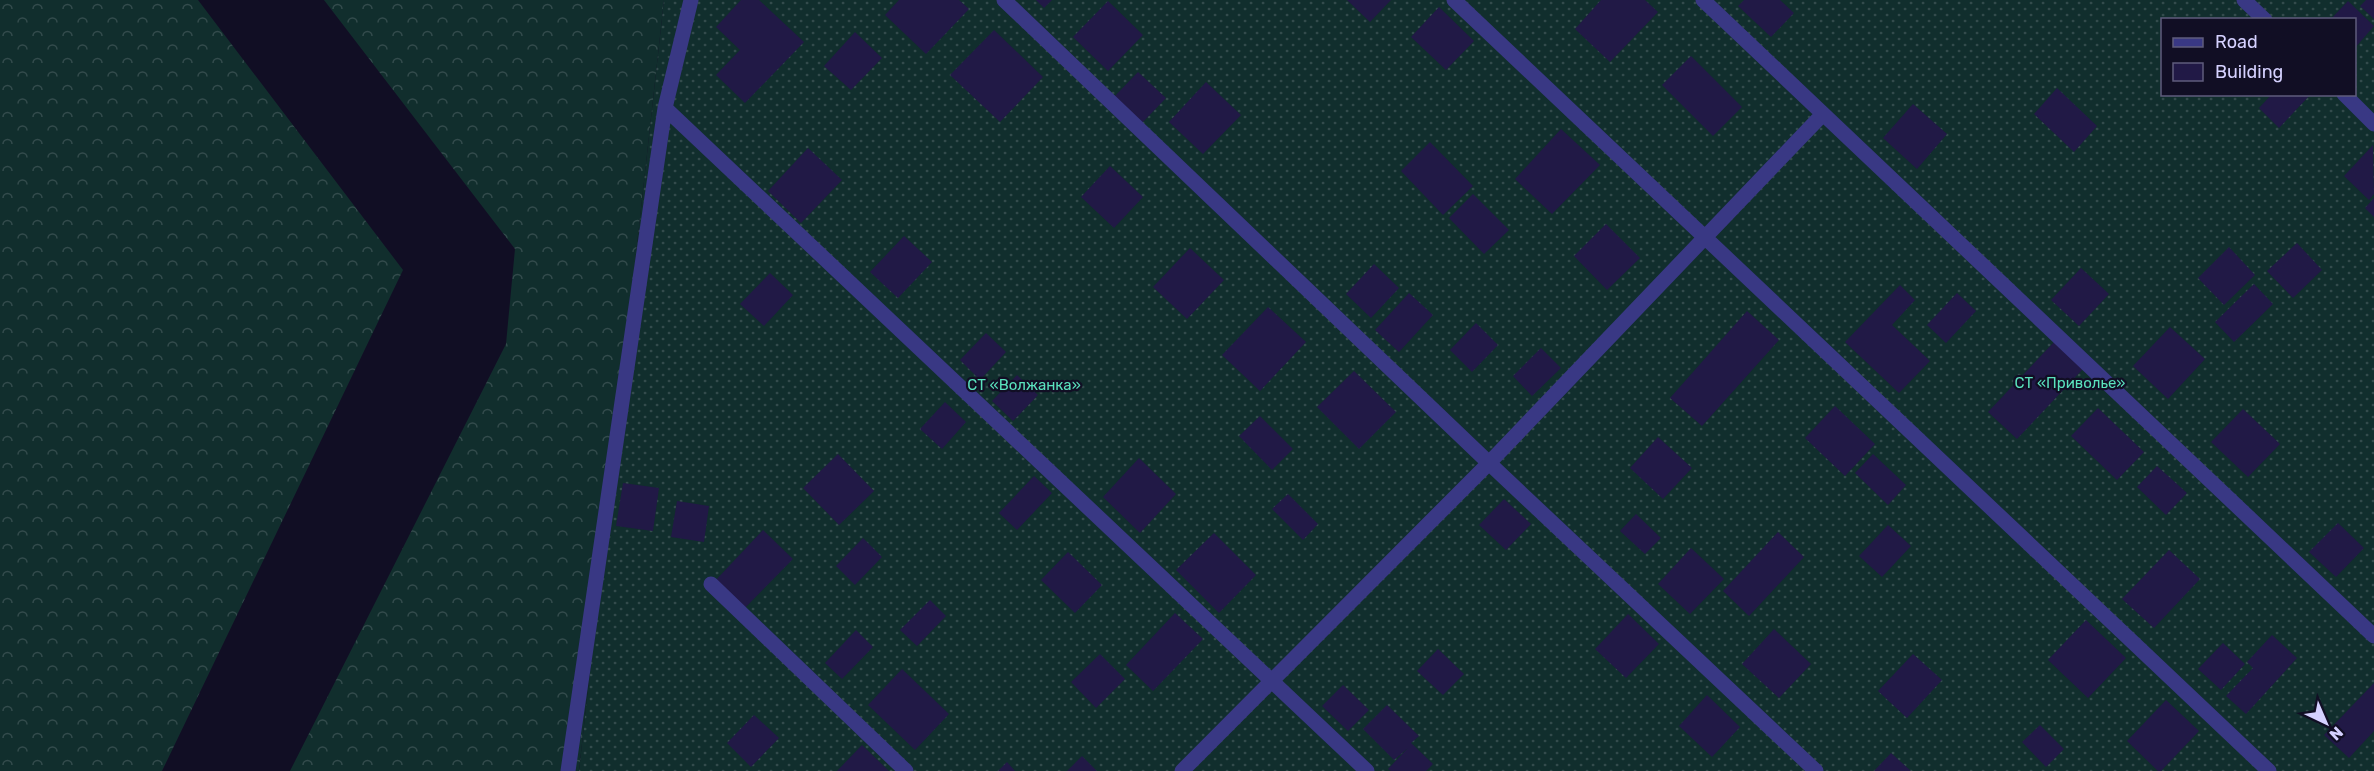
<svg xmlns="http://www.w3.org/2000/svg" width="2374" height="771" font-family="Rubik,sans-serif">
	<defs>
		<pattern id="forest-crowns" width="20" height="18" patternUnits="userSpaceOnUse" patternTransform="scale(1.5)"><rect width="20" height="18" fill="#112e2d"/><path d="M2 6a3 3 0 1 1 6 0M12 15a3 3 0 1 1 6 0" fill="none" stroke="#334b4c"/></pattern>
		<pattern id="garden-dots" width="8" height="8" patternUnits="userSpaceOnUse" patternTransform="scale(1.5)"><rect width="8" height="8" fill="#112e2d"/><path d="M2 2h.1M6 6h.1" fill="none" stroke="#334b4c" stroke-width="1.8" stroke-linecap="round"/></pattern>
	</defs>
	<rect width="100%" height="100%" fill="#110e24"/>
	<path fill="url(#forest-crowns)" d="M0,0H198L403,270L162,771H0Z
		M324,0H664L579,771H290L506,344L515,249Z"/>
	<path fill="url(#garden-dots)" fill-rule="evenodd" d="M664,0H2374V771H579ZM2162,20H2354V94H2162Z"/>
	<path fill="#211946" d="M741,0H759L804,42L745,103L716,75L740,50L716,27Z
		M899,0H959L969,9L926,54L885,15Z
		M1036,0H1052L1044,8Z
		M1347,0H1391L1370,22Z
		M1601,0H1645L1658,12L1610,62L1575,29Z
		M1744,0H1780L1794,13L1771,37L1738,6Z
		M2366,0H2374V19L2360,6Z
		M1108,1L1143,35L1108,71L1073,37Z
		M2348,1L2374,26L2354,49V20H2330Z
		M1439,7L1474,41L1446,70L1411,37Z
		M994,30L1043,77L1000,122L950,75Z
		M855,32L882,58L851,90L824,66Z
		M1691,56L1742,107L1713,136L1662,85Z
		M1138,72L1166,98L1142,123L1114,97Z
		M1206,82L1241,115L1203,154L1169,122Z
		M2057,88L2097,126L2074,152L2034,114Z
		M2272,94H2311L2279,128L2259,108Z
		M1913,104L1947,134L1917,169L1883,138Z
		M1561,129L1600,165L1552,214L1515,179Z
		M1430,142L1473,186L1443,215L1401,171Z
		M2373,145L2374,194L2369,200L2344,176Z
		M808,148L842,180L801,223L768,191Z
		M1110,166L1143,197L1114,228L1081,197Z
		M1473,194L1509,230L1484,254L1449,218Z
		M2374,198V217L2365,208Z
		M1606,224L1640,258L1607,290L1574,256Z
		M904,236L932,262L898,298L870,272Z
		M2297,243L2322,270L2293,298L2267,271Z
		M2229,247L2255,275L2224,305L2198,278Z
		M1190,248L1224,280L1187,319L1153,287Z
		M1374,264L1399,288L1371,318L1346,294Z
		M2081,268L2109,294L2079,326L2051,300Z
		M770,273L793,295L764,326L740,304Z
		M2254,284L2273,304L2234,342L2215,322Z
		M1900,285L1915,300L1892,325L1930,361L1899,393L1845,342Z
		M1409,293L1433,315L1399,352L1375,330Z
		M1957,293L1976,311L1946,343L1927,325Z
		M1268,307L1306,342L1260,391L1222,355Z
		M1747,311L1779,340L1702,426L1670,398Z
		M1476,323L1498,345L1472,372L1450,350Z
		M2170,327L2205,359L2168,399L2133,366Z
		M986,333L1006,352L980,380L960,360Z
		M2054,342L2083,369L2017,439L1988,412Z
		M1541,348L1561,368L1532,396L1513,376Z
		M1354,371L1396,412L1359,449L1317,407Z
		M1017,375L1038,395L1013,421L992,401Z
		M945,402L966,422L942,449L920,429Z
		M1835,406L1875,444L1845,476L1805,438Z
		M2098,408L2144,452L2117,480L2071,436Z
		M2243,409L2280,444L2248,477L2211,442Z
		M1260,416L1293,449L1272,470L1239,436Z
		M1658,437L1692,468L1663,499L1630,468Z
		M838,454L874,491L839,525L803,488Z
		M1873,454L1906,485L1888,505L1855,473Z
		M1139,458L1176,494L1140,533L1103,497Z
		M2157,466L2187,493L2166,515L2137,487Z
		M1034,476L1052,493L1017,530L999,513Z
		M623,483L659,488L653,531L616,526Z
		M1288,494L1318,524L1303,540L1272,509Z
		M1504,499L1531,524L1506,550L1479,525Z
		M677,501L709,506L704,542L671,537Z
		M1636,514L1661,538L1645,554L1620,531Z
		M2338,523L2364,548L2336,577L2309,552Z
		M1888,525L1911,546L1882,577L1859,556Z
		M763,530L793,559L742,611L713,583Z
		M1778,532L1804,557L1749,616L1723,591Z
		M1214,533L1256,575L1219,613L1176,570Z
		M863,538L882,557L855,585L836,566Z
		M1691,548L1724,579L1690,614L1658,584Z
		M2169,550L2200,579L2154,628L2122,599Z
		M1068,552L1102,585L1075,613L1041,580Z
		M930,600L946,616L917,646L900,630Z
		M1175,613L1203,639L1153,691L1126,665Z
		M1628,614L1659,644L1626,678L1595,649Z
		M2086,620L2126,658L2088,698L2048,660Z
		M1774,629L1811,664L1779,698L1742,664Z
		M856,630L873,647L842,679L825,663Z
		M2272,635L2297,658L2246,714L2226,696L2253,668L2247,662Z
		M2223,643L2245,664L2221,690L2198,669Z
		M1438,649L1464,674L1443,695L1417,671Z
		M1100,654L1125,679L1096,708L1071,682Z
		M1913,654L1942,680L1907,718L1878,691Z
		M902,669L949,714L915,750L868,705Z
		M2374,683V731L2349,758L2324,735Z
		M1343,685L1369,710L1348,731L1322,706Z
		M1707,695L1740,727L1712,757L1679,726Z
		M2166,700L2199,731L2161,771H2158L2127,741Z
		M1387,705L1419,736L1411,743L1433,764L1426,771H1391L1388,769L1408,748L1394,760L1363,729Z
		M754,715L779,738L751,767L727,743Z
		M2040,725L2064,749L2046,767L2022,742Z
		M862,745L889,771H837Z
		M1891,753L1911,771H1874Z
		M1082,756L1097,771H1067Z
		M1007,762L1015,771H998Z"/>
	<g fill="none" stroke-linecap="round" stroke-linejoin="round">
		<path stroke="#393884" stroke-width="15" d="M1004,0L1489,463L1816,771
			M1454,0L2269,771
			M1703,0L2374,636
			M2244,0L2265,20
			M2344,94L2374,124
			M665,108L1367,771
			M711,584L906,771
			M568,771L665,108L691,0
			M1182,771L1489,463L1823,114"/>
	</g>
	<g text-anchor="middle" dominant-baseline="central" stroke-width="4.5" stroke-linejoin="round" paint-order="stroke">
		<g font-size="15" fill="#5ae2bd" stroke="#110e24">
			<text x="2070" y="383">СТ «Приволье»</text>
			<text x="1024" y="385">СТ «Волжанка»</text>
		</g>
	</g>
	<rect x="2161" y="18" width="195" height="78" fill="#110e24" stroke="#5f5c7c" stroke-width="1.5"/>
	<rect x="2173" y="38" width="30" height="9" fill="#393884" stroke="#5f5c7c" stroke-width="1.5"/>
	<text x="2215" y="48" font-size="18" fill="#d5d1ff">Road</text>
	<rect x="2173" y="63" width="30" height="18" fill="#211946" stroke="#5f5c7c" stroke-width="1.5"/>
	<text x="2215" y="78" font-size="18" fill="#d5d1ff">Building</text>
	<g transform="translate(2326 723) rotate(136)" stroke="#110e24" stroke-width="4.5" paint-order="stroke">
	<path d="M0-4.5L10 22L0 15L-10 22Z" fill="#d5d1ff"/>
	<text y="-9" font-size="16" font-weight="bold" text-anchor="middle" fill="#d5d1ff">N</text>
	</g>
</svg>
